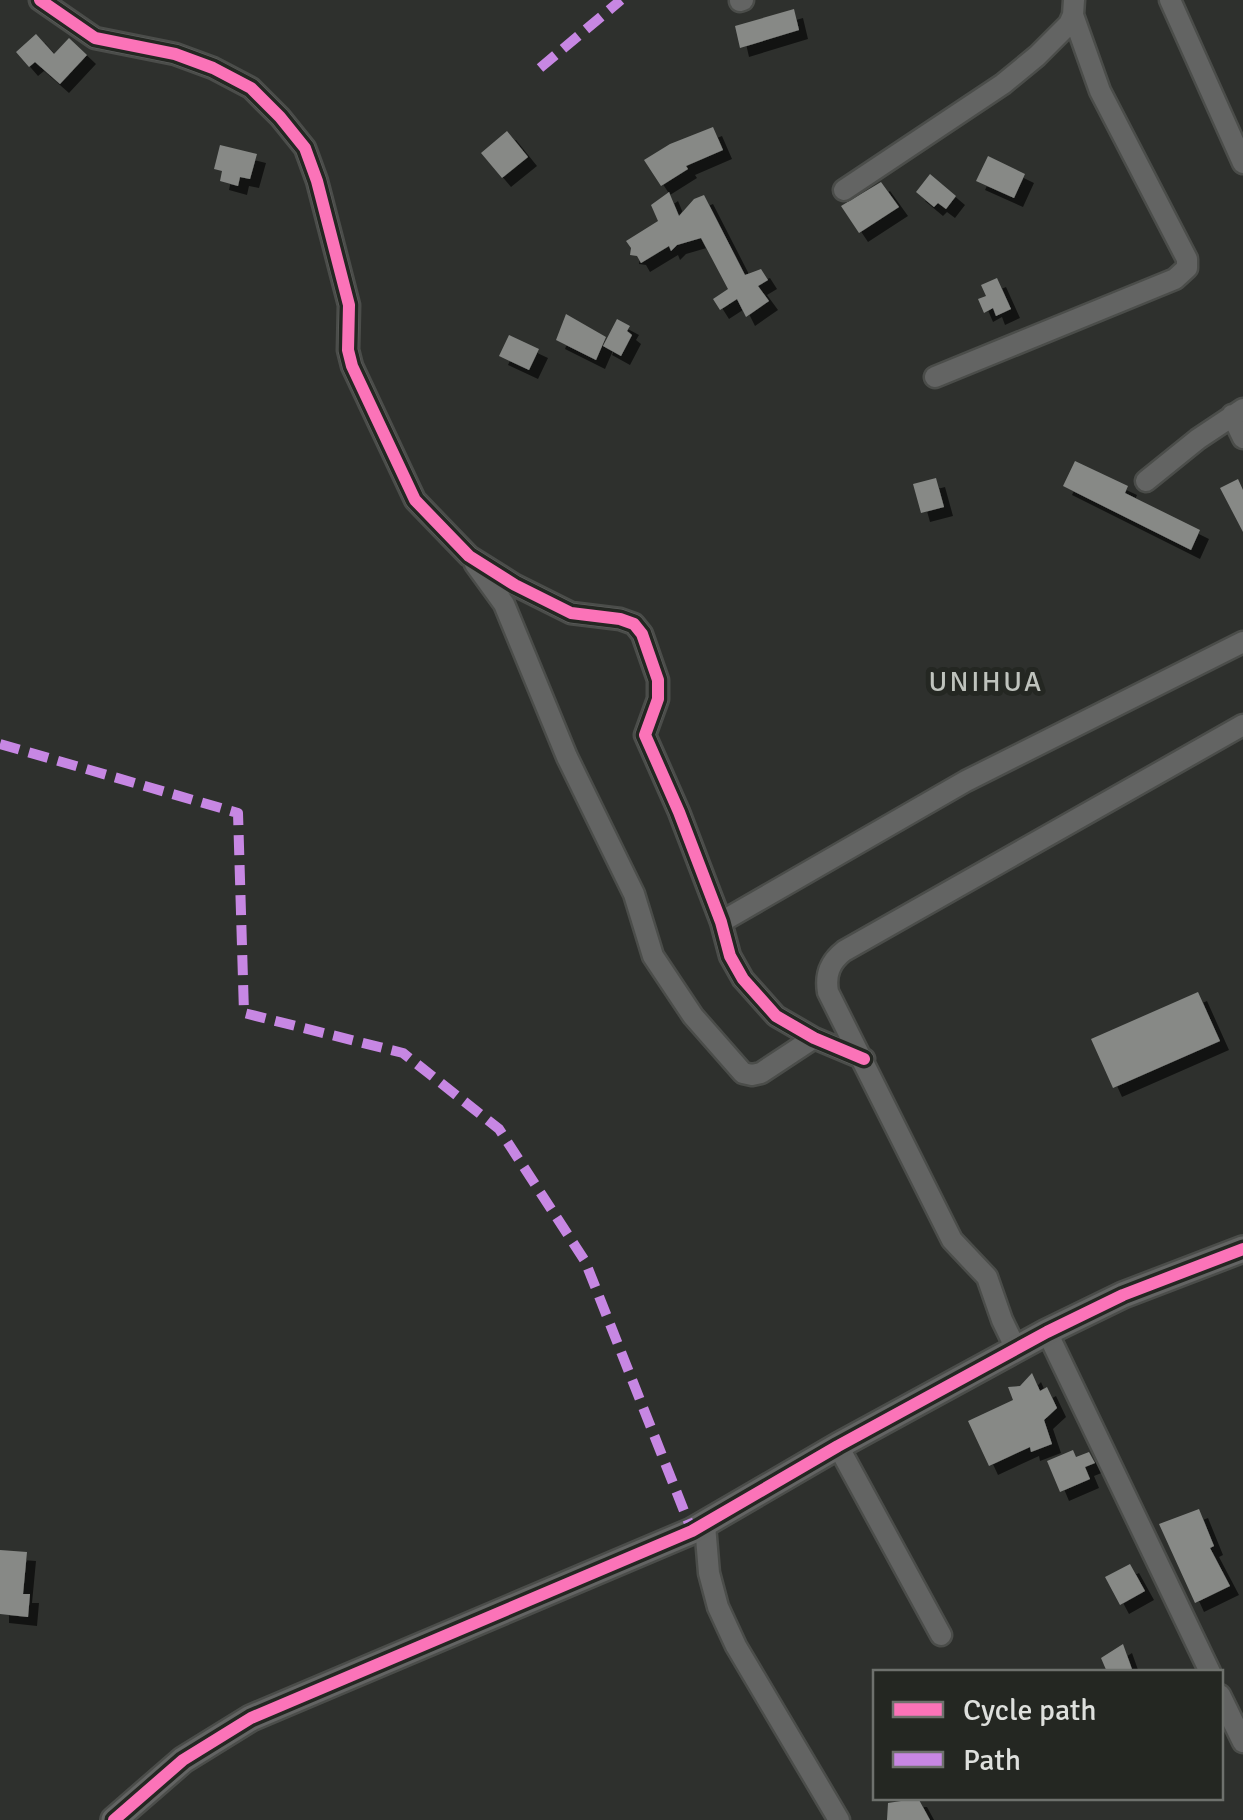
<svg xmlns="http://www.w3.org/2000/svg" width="1243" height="1820" font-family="Signika,sans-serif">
	<defs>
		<filter id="shadow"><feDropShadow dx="9" dy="9" stdDeviation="0" flood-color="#0009"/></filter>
	</defs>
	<rect width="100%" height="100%" fill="#2e302d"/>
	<path fill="#878986" filter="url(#shadow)" d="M794,9L799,30L740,48L735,26Z
		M36,34L54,54L69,38L87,55L60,84L35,62L29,67L16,52Z
		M713,127L723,150L686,166L688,169L661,186L644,160L670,144Z
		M507,131L528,157L502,178L481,153Z
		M220,145L257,154L250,179L240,177L238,186L220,181L222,171L214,169Z
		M988,156L1025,174L1014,198L976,181Z
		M930,174L956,196L946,209L938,203L934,207L916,192Z
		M881,182L899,207L859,233L841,206Z
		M669,192L679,216L694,199L704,195L745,275L761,269L768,280L758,286L769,301L746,317L737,299L720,310L713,299L728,289L701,238L677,245L671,251L669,246L641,263L637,256L630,255L631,248L626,241L658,221L651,205Z
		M997,278L1011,309L996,316L993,308L984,313L978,299L986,296L981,285Z
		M566,314L606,337L596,360L556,340Z
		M617,319L630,326L627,331L632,335L621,356L603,346Z
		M509,335L539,349L529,370L499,356Z
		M1075,461L1128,486L1125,493L1200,530L1191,550L1063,486Z
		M936,478L944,507L921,513L913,484Z
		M1238,479L1243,490V532L1220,488Z
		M1198,992L1220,1041L1113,1088L1091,1039Z
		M1032,1373L1040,1391L1047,1387L1057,1408L1044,1420L1052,1444L1031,1452L1030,1447L989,1466L968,1421L1013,1400L1008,1387L1020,1386Z
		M1073,1450L1076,1457L1089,1452L1095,1463L1085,1467L1090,1479L1060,1492L1047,1461Z
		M1199,1509L1214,1546L1210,1548L1230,1586L1195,1603L1159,1524Z
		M0,1550L27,1552L23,1594H30L28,1617L0,1614Z
		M1130,1564L1145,1591L1120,1605L1105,1577Z
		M1123,1644L1133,1672H1107L1101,1658Z
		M904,1798H918L930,1820H887L888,1803L901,1801Z"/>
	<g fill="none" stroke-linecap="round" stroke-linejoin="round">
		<defs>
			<path id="minor" d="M40,0L95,38L175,54L213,68L251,88L280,117L305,148L317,181L349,305L348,350L352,366L415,500L469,556L515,585L571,613L620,619L634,624L642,634L658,680V699L645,735L679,812L721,922L730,956L743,979L776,1016L814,1038L864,1059
				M1170,0L1243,163
				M740,1L743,0
				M844,190L1003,84L1037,56L1069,24L1073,15L1074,0
				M935,377L1175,279L1187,268V259L1100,91L1073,15
				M1232,415L1243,438
				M1146,481L1198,439L1243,409
				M475,564L504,604L567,757L634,894L653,956L693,1016L743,1073L752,1075L761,1073L814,1038
				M721,922L966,781L1243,642
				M1047,1332L1210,1672
				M1016,1349L1002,1320L987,1277L952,1240L828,992C825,974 830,962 844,951L1243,725
				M838,1446L941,1635
				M705,1525L709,1573L718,1607L736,1646L839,1820
				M1220,1695L1243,1742"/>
			<path id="tertiary" d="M114,1820L183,1760L251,1718L692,1531L838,1446L1047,1332L1123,1295L1243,1249"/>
		</defs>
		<use href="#minor" stroke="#4b4d4a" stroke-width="25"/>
		<use href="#tertiary" stroke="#4b4d4a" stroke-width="30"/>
		<use href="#minor" stroke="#636463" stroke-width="20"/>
		<use href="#tertiary" stroke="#636463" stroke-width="25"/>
		<path stroke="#c787e3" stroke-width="10" stroke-dasharray="20 10" stroke-linecap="butt" d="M540,68L621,0
			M0,744L238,813L244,1013L403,1053L499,1129L585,1261L692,1531"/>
		<defs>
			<path id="cycleway" d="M40,0L95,38L175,54L213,68L251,88L280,117L305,148L317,181L349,305L348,350L352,366L415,500L469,556L515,585L571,613L620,619L634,624L642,634L658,680V699L645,735L679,812L721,922L730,956L743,979L776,1016L814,1038L864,1059
				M114,1820L183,1760L251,1718L692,1531L838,1446L1047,1332L1123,1295L1243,1249"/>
		</defs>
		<use href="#cycleway" stroke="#242722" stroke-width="19"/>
		<use href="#cycleway" stroke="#fb73b8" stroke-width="12"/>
	</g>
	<g text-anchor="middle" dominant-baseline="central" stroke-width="10" stroke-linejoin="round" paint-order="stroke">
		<g font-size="28" letter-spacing="2.5" fill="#bfc3bd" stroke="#242722">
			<text x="986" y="682">UNIHUA</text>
		</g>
	</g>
	<rect x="873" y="1670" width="350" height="130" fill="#242722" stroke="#6e716d" stroke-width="2.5"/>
	<rect x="893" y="1702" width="50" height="15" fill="#fb73b8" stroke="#6e716d" stroke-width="2.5"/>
	<text x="963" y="1720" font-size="30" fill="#dee0dd">Cycle path</text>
	<rect x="893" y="1752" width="50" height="15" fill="#c787e3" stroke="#6e716d" stroke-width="2.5"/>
	<text x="963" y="1770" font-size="30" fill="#dee0dd">Path</text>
</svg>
